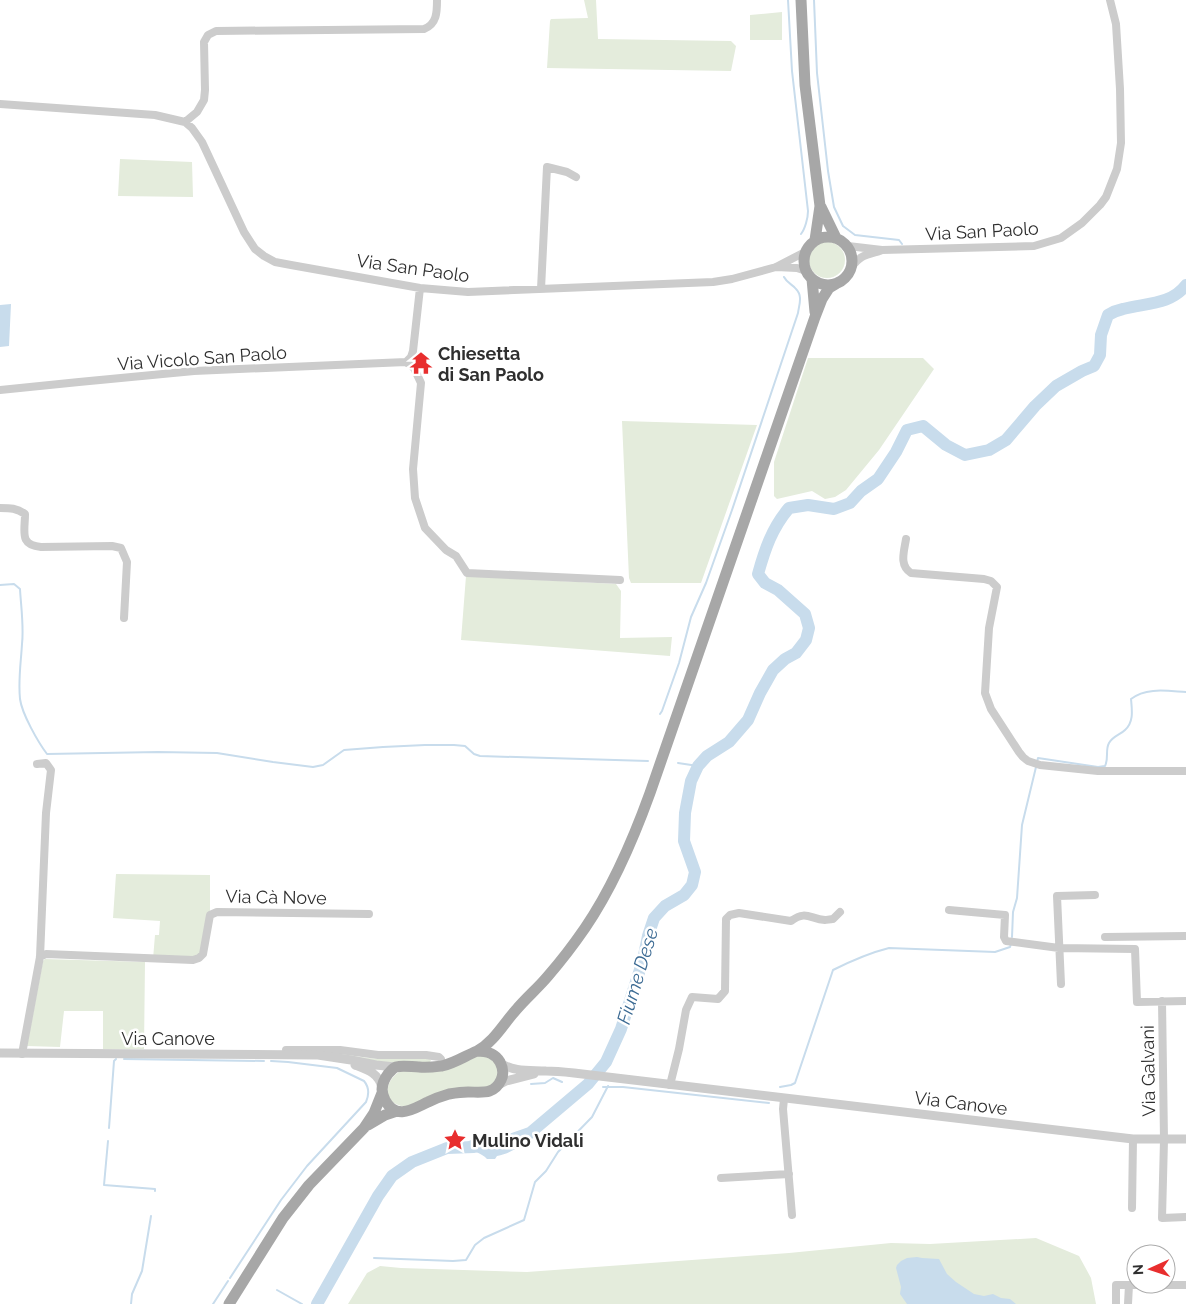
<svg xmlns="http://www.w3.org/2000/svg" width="1186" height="1304" font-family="Raleway,sans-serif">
	<rect width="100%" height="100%" fill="#fff"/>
	<path fill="#e4ecdc" d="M584,0H596L598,39L731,41L736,46L731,71L547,68L550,21L551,19L588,18Z
		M782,12V40H750V15Z
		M120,159L192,162L193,197L118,196Z
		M809 260a18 18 0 1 1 36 0a18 18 0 1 1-36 0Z
		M808,358H923L934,369L879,450L846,490L835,497L825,499L812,491L777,499L774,496V462Z
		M622,421L757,425L701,583H631L629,578Z
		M466,576L616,584L621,591L620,638L672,637L670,656L461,640Z
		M116,874L210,875V915L199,958L153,959L155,935H159L160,921L113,918Z
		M45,959L145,962L144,1049H103V1011H64L60,1047L27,1046L43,961Z
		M335,1052C352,1056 369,1059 386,1059C401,1059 415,1057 430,1059L431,1060L430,1062L387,1063L334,1053Z
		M477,1056H488C491,1059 495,1063 497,1066C500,1074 495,1083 488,1087L413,1105C409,1105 405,1107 401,1106C382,1101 385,1081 399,1072Z
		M1036,1238L1079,1256L1091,1278L1096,1304H348L367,1273L380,1266L401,1268L527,1272L789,1253L891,1243L930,1244Z"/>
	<path fill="#c8dcec" d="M11,304L9,346L0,347V305Z
		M522,1130L528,1140C519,1147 509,1154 497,1156L495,1159H487C481,1152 467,1149 457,1150V1145L465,1144V1143L479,1136L509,1135Z
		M917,1257L922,1258L939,1259L947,1274L956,1282L974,1294L984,1296L993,1294L1001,1298L1010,1299L1016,1304H907L900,1294L901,1287L896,1268L897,1265L901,1261L907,1258Z"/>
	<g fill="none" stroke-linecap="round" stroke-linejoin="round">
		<path stroke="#c8dcec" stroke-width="2" d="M788,0L792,71L808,211C808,218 805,229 801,234
			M814,0L817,73L828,171L834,207L843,226L855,235L899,240L902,244
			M0,585L14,584L20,589C21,607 24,626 22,644C21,662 18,680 20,699C22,714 38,742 47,754L158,752L217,753L273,762L313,767L323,765L344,750L383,747L425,745H454L465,746L474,754L480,756L648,761
			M660,714L662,711L679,663L691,617L706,583L732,510L798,313C799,305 803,296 796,289C792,284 787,283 784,277
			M1037,762L1038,758L1098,767L1105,766C1109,758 1105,750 1109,743C1113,736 1120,735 1125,730C1134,722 1132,710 1131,699C1146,687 1168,691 1186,692
			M678,763L698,766
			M1012,937L1013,912L1017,898L1022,825L1036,767
			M124,1059L264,1061
			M531,1084L545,1083L553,1078L562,1082
			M603,1087H623L769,1103
			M780,1087L791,1085L795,1083L833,970C851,961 869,953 889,948L995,952L1010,947L1011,944
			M109,1128L114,1061L116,1059
			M108,1141L104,1185L155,1189V1191
			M374,1258L453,1261L466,1260L475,1245L484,1238L524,1220L535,1182L546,1171L558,1152L592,1117L608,1086
			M230,1278L281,1200L307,1166L366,1102C369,1095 369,1087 364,1081L337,1068L288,1062L271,1061
			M277,1290L302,1304
			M131,1304L132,1294L142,1271L151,1216
			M213,1304L228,1281"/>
		<path stroke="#c8dcec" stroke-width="12" d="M510,1140L530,1133L588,1084L606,1062L621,1029L643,960L648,936L654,918L665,906L684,895L692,885L695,872L684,841L685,813L691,781L698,766L707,756L729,742L748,720L760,693L773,670L785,659L796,653L806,640L809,628L805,614L778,590L765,583L758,574C765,549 772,528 789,508L808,505L834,509L850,503L861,491L878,479L896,452L907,430L923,426L946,445L965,455L989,450L1006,440L1035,406L1056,386L1082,371L1094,366L1100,355L1101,335L1108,315C1113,312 1118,310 1123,309C1145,303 1171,305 1186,285
			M317,1304L378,1196L392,1176L412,1162L447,1148L474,1147"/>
		<path stroke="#ccc" stroke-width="8" d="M0,104L155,115L185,122L192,128L202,142L244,232L255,249L264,256L275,262L291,265L420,288L468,292L713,282L732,279L776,267L805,252
			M185,122L197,112L204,100L205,90L204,42L208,35L216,31L424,29C437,24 437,12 437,0
			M848,246L882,250L1034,246L1061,238L1082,223L1100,205L1106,197L1117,169L1121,143L1120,89L1116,24L1110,0
			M776,267L797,268L806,271
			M851,268C860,255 866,255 880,251
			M541,289L547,167L567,172L576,177
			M406,362L411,357L413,351L420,288
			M0,390L79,382L194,371L406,362L414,368L421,383L413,469L415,498L425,528L446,550L456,556L467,573L620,580
			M0,508C10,508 17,508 25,514C25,532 19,545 41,547L112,546L121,548L127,562L124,618
			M906,539C904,552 899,565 911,573L984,579L991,581L997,587L989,628L985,693L991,709L1019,752L1023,757L1028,761L1040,765L1098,771H1186
			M949,910L1005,915L1004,937L1006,941L1059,948L1135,949L1137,1002L1186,1001
			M1105,937L1186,936
			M40,957L46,954L193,960L199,958L203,954L210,915L217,912L369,914
			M1061,984L1057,896L1095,895
			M1162,1001L1164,1140L1162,1218L1186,1217
			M286,1050H340L378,1055H426L439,1057L441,1059L442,1066
			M22,1054L40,957L46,813L51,770L46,763L37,764
			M670,1085L679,1049L686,1010L692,997L718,999L725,991L726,919L730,915L739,913L791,921C806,910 810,919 825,920C827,920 830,919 833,919L840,912
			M784,1099L783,1109L792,1215
			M721,1178L789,1174
			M1132,1208L1133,1139
			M1116,1304V1285H1186
			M1128,1304L1129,1285"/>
		<path stroke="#ccc" stroke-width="9" d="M0,1053L318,1055L351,1060L376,1065L395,1067
			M500,1063C514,1072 530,1070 546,1071C556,1071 565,1072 574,1073L1133,1139H1186
			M355,1065C368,1070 378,1073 382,1087
			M498,1085L506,1081L534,1074"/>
		<path stroke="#a7a7a7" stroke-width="11" d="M801,0L805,85L820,206L815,240
			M821,207L836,238
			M804 261a24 24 0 1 1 48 0a24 24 0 1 1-48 0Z
			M812,279L815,312
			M477,1051C494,1042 504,1023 516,1010C526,998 538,988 548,976C561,961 574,944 585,928C613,887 633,840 650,793L815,317L822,299L829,288L839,282
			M477,1051C487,1051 495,1053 500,1062C503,1068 504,1074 501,1080C494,1095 482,1092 468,1092C462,1092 455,1093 449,1094C442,1096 434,1099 428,1102C413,1109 396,1121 385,1100C380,1091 382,1082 388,1074C390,1072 393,1068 396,1067C403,1065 412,1067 419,1067C427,1068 434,1067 442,1066C455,1063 465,1056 477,1051Z
			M368,1125L385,1115L397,1111
			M229,1304L283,1218L309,1185L364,1128L374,1113L382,1093"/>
	</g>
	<defs>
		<symbol id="temple-bare" viewBox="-9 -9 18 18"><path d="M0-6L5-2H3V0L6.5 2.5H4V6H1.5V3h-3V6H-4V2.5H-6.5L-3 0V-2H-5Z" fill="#e82e2e" stroke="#fff" stroke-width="2.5" paint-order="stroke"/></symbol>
		<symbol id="sight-bare" viewBox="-9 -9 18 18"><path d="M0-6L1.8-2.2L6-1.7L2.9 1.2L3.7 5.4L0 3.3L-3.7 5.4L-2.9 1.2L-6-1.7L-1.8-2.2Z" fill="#e82e2e" stroke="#fff" stroke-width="2.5" paint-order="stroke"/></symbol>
	</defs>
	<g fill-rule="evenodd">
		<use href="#temple-bare" x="405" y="347" width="32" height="32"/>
		<use href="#sight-bare" x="439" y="1124" width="32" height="32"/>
	</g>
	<g text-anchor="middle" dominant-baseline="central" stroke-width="5" stroke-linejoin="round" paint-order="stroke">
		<g font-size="18" fill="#2f2f2f" stroke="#fff">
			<text transform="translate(982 231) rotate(-3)">Via San Paolo</text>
			<text transform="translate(413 268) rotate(8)">Via San Paolo</text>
			<text transform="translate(202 358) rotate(-4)">Via Vicolo San Paolo</text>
			<text transform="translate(276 897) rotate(1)">Via Cà Nove</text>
			<text x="168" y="1038">Via Canove</text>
			<text transform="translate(1148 1071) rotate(-91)">Via Galvani</text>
			<text transform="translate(961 1103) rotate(7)">Via Canove</text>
		</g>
		<g font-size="18" font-weight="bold" fill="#2f2f2f" stroke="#fff" text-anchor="start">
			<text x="438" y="353">Chiesetta<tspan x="438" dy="21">di San Paolo</tspan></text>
			<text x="472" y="1140">Mulino Vidali</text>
		</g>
		<g font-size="19" font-style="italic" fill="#3b6a93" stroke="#fff">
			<text transform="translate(637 976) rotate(-73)">Fiume Dese</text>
		</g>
	</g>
	<g transform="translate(1151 1269) rotate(267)"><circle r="24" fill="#ffffff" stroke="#acacac"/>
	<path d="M0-4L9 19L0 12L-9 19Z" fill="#e82e2e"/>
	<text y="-8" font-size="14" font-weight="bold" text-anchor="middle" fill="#2f2f2f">N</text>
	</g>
</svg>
